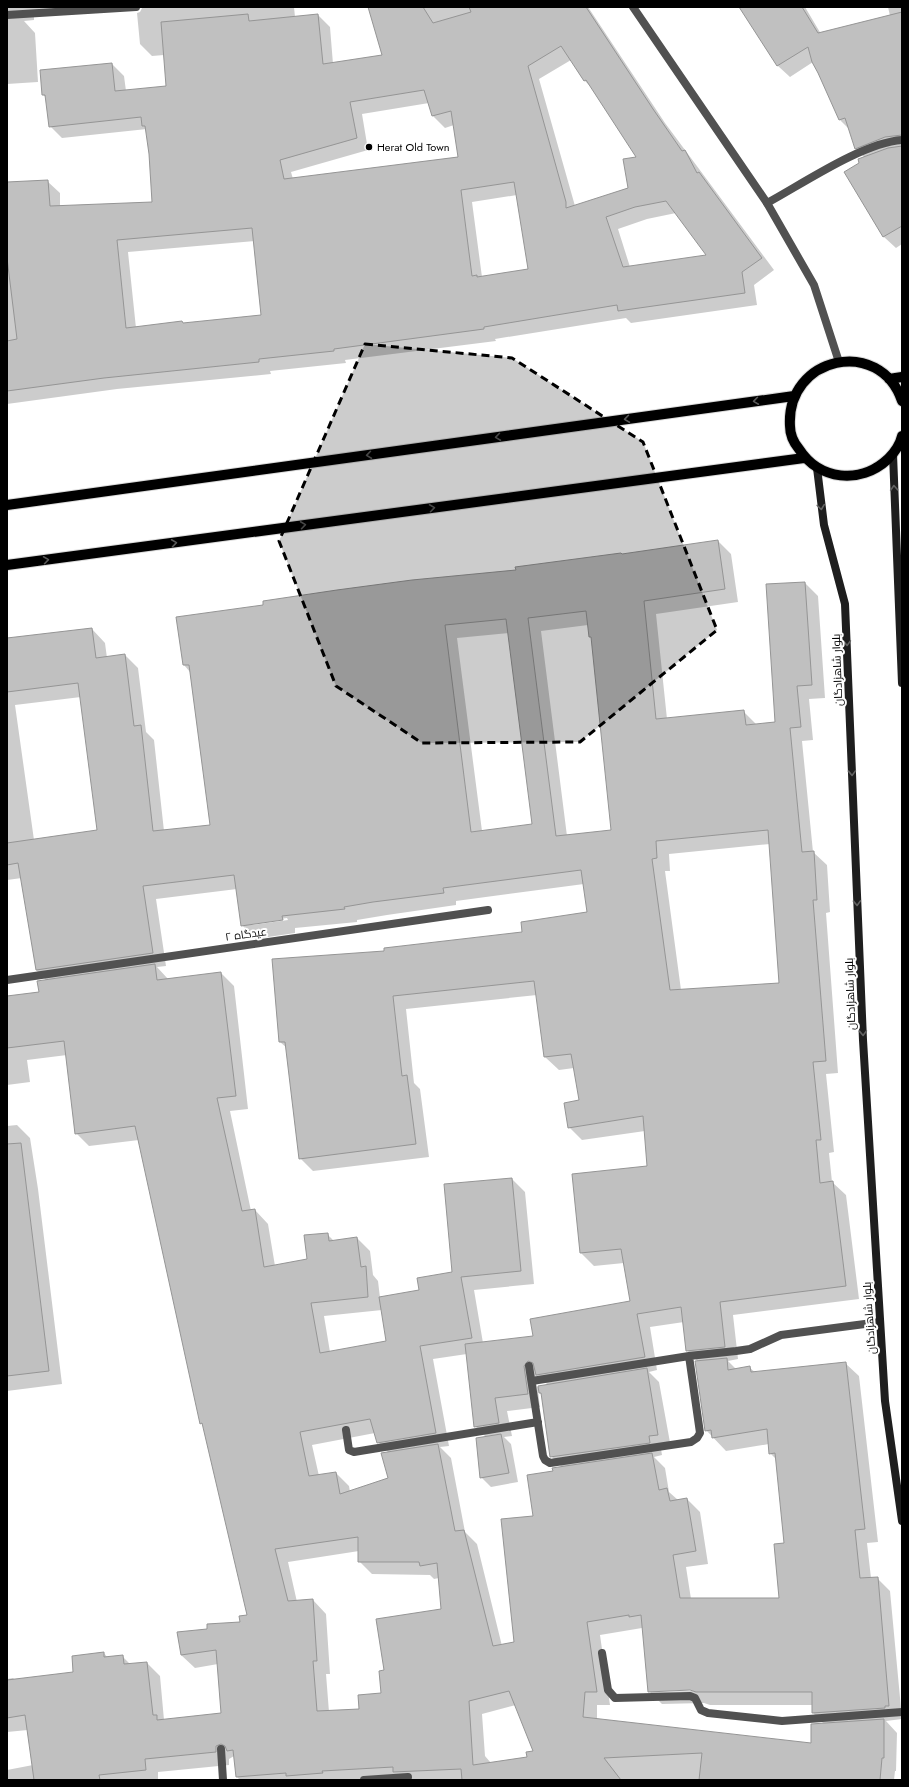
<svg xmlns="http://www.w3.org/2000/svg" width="909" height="1787" font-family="Jost,Cairo,sans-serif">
	<rect width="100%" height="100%" fill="#fff"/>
	<path fill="#0003" fill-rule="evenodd" d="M7,7H294L295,17L318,15L330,27L333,64L383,55L369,7H588L665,123L774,270L754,285L757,305L631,323L626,318L495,339L496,341L345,360L346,363L270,371L271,374L117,389L7,404V183L47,181L60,193V207L154,203L147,129L62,138L50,126L47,98L43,95L41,71L112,64L124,76L126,91L167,87L164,55L152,56L140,44L137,13L140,12L142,8L34,14V20L24,21L35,33L38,82L7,84ZM571,60L585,81L594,90L638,158L629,188L575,206L539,79ZM429,103L433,116L445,128L454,125L459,157L293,179L291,172L368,150L362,114ZM517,195L529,269L482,277L472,202ZM676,213L708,256L630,267L618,229L647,219ZM255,241L262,316L136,328L128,252Z
		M740,7H805L821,34L890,16L888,7H902V244L896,248L884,237L846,172L860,164L865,158L855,148L850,130L840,120L813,62L790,77L778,66Z
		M718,541L731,554L738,602L656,614L667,719L743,711L757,725L776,722L805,583L818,596L825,698L809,699L813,740L802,741L813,852L827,865L830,912L826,913L838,1073L826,1074L834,1152L829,1153L832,1182L846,1195L859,1299L733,1315L738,1359L728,1361L737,1370L750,1368L756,1373L845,1363L859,1376L878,1542L867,1543L871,1578H877L890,1591L902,1719L886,1721L897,1733L896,1771H895L894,1780H240L237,1777L234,1756L229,1759V1765L158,1772V1780H7V1770L33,1765L28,1730L7,1732V1679L13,1678L15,1680L74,1673L104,1653L107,1657L122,1656L131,1665L147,1663L160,1676L164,1720L222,1714L218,1664L195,1668L181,1655L208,1629L241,1622L248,1616L204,1426L201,1423L139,1140L89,1146L76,1133L67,1055L27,1060L30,1082L7,1085V997L40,993L47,981L36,970L22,878L7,880V639L92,629L105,643L107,658L125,655L138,668L146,732L154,740L164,831L211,826L190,672L184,665L517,571ZM588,625L590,636L592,639L612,831L567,836L541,631ZM509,633L533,825L482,831L457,638ZM81,697L98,831L34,840L15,705ZM770,844L780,984L681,990L665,871H670L669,854ZM584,884L588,913L523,933L385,952L280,1042L287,1048L300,1158L313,1171L429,1157L420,1089L414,1083L406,1009L537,995L545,1057L559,1070L574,1068L580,1101L569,1127L582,1140L645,1131L648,1167L581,1253L594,1266L624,1263L631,1302L534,1337L483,1343L474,1290L534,1284L525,1192L512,1179L445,1185L453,1273L420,1291L380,1298L378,1281L373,1275L370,1251L357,1238L334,1241L327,1234L308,1260L275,1266L268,1224L255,1210L251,1211L230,1111L248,1109L234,986L221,973L168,979L157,967L166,966L156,899L237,889L242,925L255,939L295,933V928L357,922V920L387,915L456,905V901ZM287,918L288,920L252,925V923ZM382,1310L387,1342L330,1352L324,1316ZM684,1322L687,1350L698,1362L706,1430L726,1451L769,1444L770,1453L776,1459L786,1544L781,1599H691L686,1567L708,1564L700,1512L687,1499L678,1500L669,1492L665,1468L654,1457L662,1455L661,1449L671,1448L659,1382L649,1372L657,1370L650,1327ZM467,1354L475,1426L486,1437L481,1477L491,1487L518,1482L511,1444L504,1437L512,1436L507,1411L540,1407L538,1391L542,1395L552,1457L563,1468L554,1472L515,1643L502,1646L477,1544L465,1532L451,1458L440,1447L449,1446L433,1359ZM539,1376L548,1385L537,1387L536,1380ZM375,1433L378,1442L389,1453V1479L350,1492L349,1486L336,1473L319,1476L312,1445ZM359,1551V1561L372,1574L430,1575L434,1579L439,1578L442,1610L385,1671L382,1694L360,1710L329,1712L326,1674H330L326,1614L313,1600L297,1602L288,1562ZM642,1628L644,1629L649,1691L662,1704L704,1703L710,1705H813V1713L824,1724L812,1745L597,1720V1705H610L600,1635ZM695,1689V1691L660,1692V1690ZM516,1705L534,1752L528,1758L491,1763L485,1756L482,1714Z
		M17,1125L30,1138L38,1189L62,1384L7,1391V1126Z"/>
	<path fill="#c0c0c0" stroke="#959595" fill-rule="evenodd" d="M368,7H423L433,23L471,12L469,7H586L653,109L682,151L685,150L697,173L699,172L762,258L742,272L745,293L618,311L617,305L484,327V329L334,349V351L259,359V362L104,378L7,391V341L17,339L7,258V182L48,180L50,206L152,202L149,154L145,126H142L141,117L49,127L45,95H42L40,70L112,63L115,91L166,86L161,22L248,14L249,21L318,14L323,64L382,55ZM561,46L584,81L586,80L636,157L623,159L628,188L566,208V202L528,66ZM424,90L432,116L451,111L458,157L284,179L280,160L357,138L350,102ZM514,182L528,269L477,277V275L472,276L461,190ZM666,201L706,255L623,267L606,217L635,207ZM252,228L261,315L183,323L182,321L126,328L117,240Z
		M739,7H802L818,33L902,12V135L885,137L855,149L845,118L839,120L818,73L812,62L808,47L777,66Z
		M902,146V226L883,237L844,172L859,163L858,159L888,148Z
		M718,540L725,589L644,601L656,719L744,710L746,725L775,722L766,584L805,582L812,685L797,686L801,727L790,728L802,852L814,851L817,900H813L826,1061L813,1062L821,1140H816L820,1183L833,1181L846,1286L720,1302L725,1347L686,1351L681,1307L637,1314L645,1357L536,1375L533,1363L528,1361L524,1366L528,1394L495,1398L499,1423L474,1427L465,1344L533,1336L530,1319L630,1301L621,1249L580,1253L572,1174L647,1166L643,1116L568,1128L564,1103L579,1100L571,1054L544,1057L534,981L393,996L402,1076L407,1075L416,1144L299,1159L285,1042H279L272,959L384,951V948L522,932L521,922L587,912L581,870L443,888L444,893L373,902L344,907L345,909L282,916L283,920L241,926L234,875L143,886L153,953L36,970L18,863L7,865V843L97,830L78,683L7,692V638L92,628L96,658L125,654L134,726L141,725L153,831L210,825L189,665H183L176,617L263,605V601L337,590L412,580L516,570L515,567L621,553L622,554ZM586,611L589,637H591L611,830L556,836L528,618ZM506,619L532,824L471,832L445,625ZM768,830L779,983L670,990L652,859L657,858L656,841Z
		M155,964L157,980L221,972L236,1096L217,1098L242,1211L255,1209L264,1267L307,1259L304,1235L328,1233L329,1241L357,1237L361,1267L366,1266L368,1297L311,1303L320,1353L386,1341L379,1297L419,1290L417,1278L452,1272L444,1184L512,1178L521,1271L461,1277L472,1338L420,1346L436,1433L377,1443L370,1419L300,1432L309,1476L336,1472L340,1494L388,1478L381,1453L438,1444L455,1531L464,1530L493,1646L514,1642L501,1519L533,1516L527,1475L553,1471L552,1468L652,1453L659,1490L667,1488L670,1501L687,1498L696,1551L673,1555L680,1598H779L774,1544L784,1543L775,1453L769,1454L767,1429L712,1438L711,1430L705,1431L695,1361L727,1358L728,1370L750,1366L751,1372L846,1362L865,1529L855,1530L860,1578L878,1577L889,1706H885V1708L812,1713V1692H696L690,1690L648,1692L641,1615L629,1617V1615L587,1622L597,1692H585L583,1717L811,1743V1724L884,1719V1758H882L880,1780H699L702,1753L604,1758L621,1780H462L461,1769L393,1772V1767L322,1771L323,1773L286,1776V1773L236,1777L233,1750L227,1751L225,1746L221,1744L216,1746V1752L145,1759L146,1770L99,1775L100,1780H34L25,1715L7,1718V1680L73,1672L72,1656L104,1652V1657L123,1655L124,1664L147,1662L153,1715H157V1720L221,1713L216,1650L181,1655L177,1632L207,1629V1624L240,1622L239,1616L247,1615L202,1423L200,1424L135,1126L75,1134L64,1041L7,1048V996L39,992L37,981ZM358,1537V1562H419L420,1566L437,1563L441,1609L376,1619L384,1670L379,1671L381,1693L358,1695L359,1709L317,1711L313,1661H317L313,1599L288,1601L275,1549ZM509,1691L533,1751L526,1752L527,1757L473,1765L469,1701Z
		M21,1143L49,1371L7,1376V1144Z
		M647,1368L658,1435L649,1436L650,1443L550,1457L541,1393H539L538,1386Z
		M501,1434L509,1473L480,1478L476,1438Z"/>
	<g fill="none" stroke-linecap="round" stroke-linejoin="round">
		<defs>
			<path id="primary" d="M889,379L902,377
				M902,401C880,336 786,356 790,426C790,434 794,443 799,449C819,480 860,485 888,459C894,453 900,445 902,436
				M7,505L794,396
				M7,565L804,458"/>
		</defs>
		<use href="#primary" stroke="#dbdbdb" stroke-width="12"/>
		<path stroke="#515151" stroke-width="8" d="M7,15L136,7
			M767,203C804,183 862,143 902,140
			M7,980L488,910
			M529,1366L543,1456L545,1460L550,1463L691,1442L697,1438L700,1433L689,1356
			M532,1381L689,1356L736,1351L750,1349L781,1335L880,1322
			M346,1430L349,1450L354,1452L538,1422
			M602,1653L608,1690L615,1698L690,1696L695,1698L701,1710L708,1713L782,1721L902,1712
			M221,1749L223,1780
			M364,1780L408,1777"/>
		<path stroke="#515151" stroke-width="8" d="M633,7L767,203L814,285L839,362"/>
		<path stroke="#1e1e1e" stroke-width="8" d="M893,454L902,683
			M817,468L824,525L845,604L863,1040L885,1401L902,1521"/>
		<use href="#primary" stroke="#000" stroke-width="10"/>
	</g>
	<defs><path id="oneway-chevron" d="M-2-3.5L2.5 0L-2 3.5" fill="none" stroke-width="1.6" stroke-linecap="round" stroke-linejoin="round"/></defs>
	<g stroke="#595959">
		<use href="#oneway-chevron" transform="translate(756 401) rotate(172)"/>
		<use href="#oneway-chevron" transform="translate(627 419) rotate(172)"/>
		<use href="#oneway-chevron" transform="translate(498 437) rotate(172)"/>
		<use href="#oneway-chevron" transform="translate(369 455) rotate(172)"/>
		<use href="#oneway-chevron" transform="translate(432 508) rotate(-8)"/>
		<use href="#oneway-chevron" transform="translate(303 525) rotate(-8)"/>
		<use href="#oneway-chevron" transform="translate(174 543) rotate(-8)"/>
		<use href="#oneway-chevron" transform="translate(46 560) rotate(-8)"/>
	</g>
	<g stroke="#626262">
		<use href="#oneway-chevron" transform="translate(894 488) rotate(-93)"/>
		<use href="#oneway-chevron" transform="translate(821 507) rotate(83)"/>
		<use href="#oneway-chevron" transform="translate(847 643) rotate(88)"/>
		<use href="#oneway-chevron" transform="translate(852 773) rotate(88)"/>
		<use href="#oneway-chevron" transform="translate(857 903) rotate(88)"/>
		<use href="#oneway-chevron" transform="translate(863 1033) rotate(88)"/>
	</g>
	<path fill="#000" fill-opacity="0.2" stroke="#000" stroke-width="3" stroke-dasharray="8 5" stroke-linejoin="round" d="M365,344L512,358L643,442L717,630L580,742L422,743L336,686L279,541Z"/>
	<circle fill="#000" stroke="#fff" stroke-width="1.5" cx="369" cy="147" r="4"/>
	<g text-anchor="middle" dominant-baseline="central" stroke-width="4" stroke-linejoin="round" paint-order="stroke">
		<g font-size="11" fill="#000" stroke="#fff" text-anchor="start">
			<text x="377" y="147">Herat Old Town</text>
		</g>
		<g font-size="11" fill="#000" stroke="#fff">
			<text transform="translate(837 670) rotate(-92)">بلوار شاهزادگان</text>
			<text transform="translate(246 934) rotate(-8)">عیدگاه ۲</text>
			<text transform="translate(850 994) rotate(-92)">بلوار شاهزادگان</text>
			<text transform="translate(869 1318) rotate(-94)">بلوار شاهزادگان</text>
		</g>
	</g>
	<rect width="909" height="1787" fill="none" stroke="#000000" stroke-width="16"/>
</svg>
